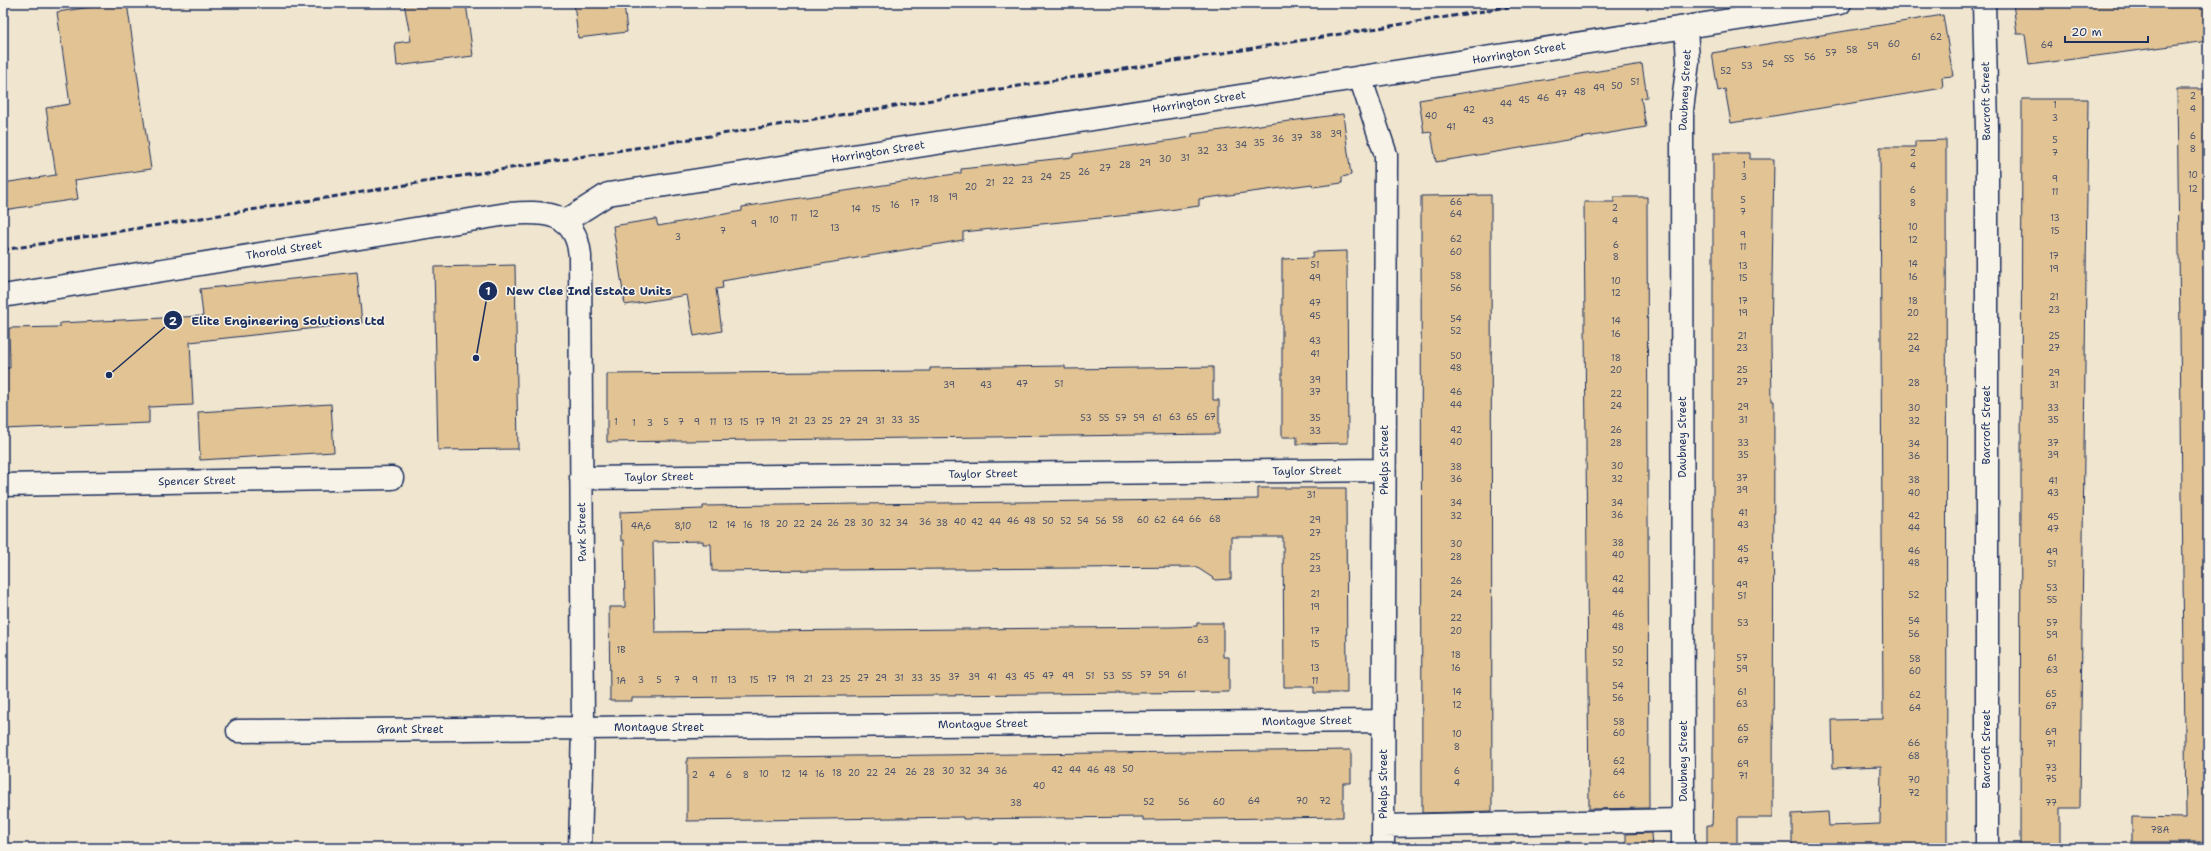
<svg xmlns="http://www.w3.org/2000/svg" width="2211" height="851" font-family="'Shantell Sans',sans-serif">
	<rect width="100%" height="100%" fill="#f0e5cf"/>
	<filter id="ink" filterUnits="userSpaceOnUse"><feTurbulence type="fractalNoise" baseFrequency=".025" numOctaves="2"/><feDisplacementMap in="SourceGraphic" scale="8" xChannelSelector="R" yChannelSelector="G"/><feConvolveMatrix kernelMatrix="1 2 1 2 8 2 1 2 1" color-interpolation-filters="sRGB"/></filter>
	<g filter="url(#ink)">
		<path fill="#e1c394" stroke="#1b2f5e" d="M118,3H127L151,169L75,180L78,199L3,210V183L56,175L46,108L70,104L57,12Z
			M404,3H466L473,56L397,66L395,43L411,41Z
			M574,3H624L627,32L578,38Z
			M2013,3H2208V41L2029,65L2025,34H2017Z
			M1943,15L1953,76L1942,77L1943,88L1731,123L1725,89L1718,91L1712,53Z
			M1642,64L1647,97L1641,98L1646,127L1436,162L1431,132L1424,133L1419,100Z
			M2177,89H2208V842H2132V817L2186,818Z
			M2022,99H2088L2080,808H2060V848H2020Z
			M1343,114L1351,175L1342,177V183L1313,187L1312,184L1199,199V206L1139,214L963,232V240L722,281L723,288L716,289L722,331L694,336L687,295L625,305L613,226L656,219L658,226L742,211V207L961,173V169L1073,157V154L1173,140L1192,137V134Z
			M1946,140L1947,848H1792V814L1828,812L1829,826L1880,824L1881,766L1833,768L1832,720L1883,719L1880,147H1915V141Z
			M1713,153H1749V159H1774L1771,342L1772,401H1774L1773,818H1737V848H1707V825H1712L1713,798Z
			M1491,195L1492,811L1422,813L1421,196Z
			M1614,197H1647L1649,808L1589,809L1584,202H1614Z
			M1347,251L1348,443L1297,444V437H1282V259L1312,258L1313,252Z
			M515,265L518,449L438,450L434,267Z
			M357,272L362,323L190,342L193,405L149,407V423L3,429V368H10L9,328L60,327V323L203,316L200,289Z
			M1065,366V369L1213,367V400H1219V434L607,442V374L930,371V368Z
			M331,404L334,452L200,460L198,412Z
			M1258,488H1346L1347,693H1314V687H1284L1283,537H1231V579L1216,580L1196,567L712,571L711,544H703V541L653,542L655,632L1173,627L1197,626V623H1223V657H1229V692L650,698H632V701H610L609,607H625L624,540L621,541L620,512L703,509V506L1258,499Z
			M1351,750V783H1343V817L1143,820V817L963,819V817L687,821V758Z
			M1651,833L1652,848H1626V834Z"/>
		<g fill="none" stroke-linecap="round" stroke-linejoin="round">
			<defs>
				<path id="minor" d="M1984,3L1987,128V848
					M1360,77L1386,155L1383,848
					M564,222L608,194L1840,3
					M3,296L507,214C544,211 576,211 580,256L583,727L580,848
					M581,478L1384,470
					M3,485L392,478
					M238,731L1383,721
					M1383,826L1683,820
					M1683,848L1682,110L1688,62L1686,27"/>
			</defs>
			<use href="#minor" stroke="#1b2f5e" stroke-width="25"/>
			<use href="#minor" stroke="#f7f3e8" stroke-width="22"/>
			<path stroke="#1b2f5e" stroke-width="3" stroke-dasharray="6 3" stroke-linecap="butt" d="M3,250L1533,3"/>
		</g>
	</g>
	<g text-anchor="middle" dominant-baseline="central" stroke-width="3" stroke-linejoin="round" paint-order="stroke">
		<g font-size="9" fill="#4c546c">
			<text x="1936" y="37">62</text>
			<text x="1894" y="44">60</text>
			<text x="2047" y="45">64</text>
			<text x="1873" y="46">59</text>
			<text x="1852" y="50">58</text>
			<text x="1831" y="53">57</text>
			<text x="1810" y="57">56</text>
			<text x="1916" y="57">61</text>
			<text x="1789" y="59">55</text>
			<text x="1768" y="64">54</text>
			<text x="1747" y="66">53</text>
			<text x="1726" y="71">52</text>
			<text x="1635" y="82">51</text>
			<text x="1617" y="86">50</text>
			<text x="1599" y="88">49</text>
			<text x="1580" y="92">48</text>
			<text x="1561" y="94">47</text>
			<text x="2193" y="96">2</text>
			<text x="1543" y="98">46</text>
			<text x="1524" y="100">45</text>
			<text x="1506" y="104">44</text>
			<text x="2055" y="105">1</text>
			<text x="2193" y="109">4</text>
			<text x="1469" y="110">42</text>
			<text x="1431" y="116">40</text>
			<text x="2055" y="118">3</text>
			<text x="1488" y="121">43</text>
			<text x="1451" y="127">41</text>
			<text x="1336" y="134">39</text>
			<text x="1316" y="135">38</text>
			<text x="2193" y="136">6</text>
			<text x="1297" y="138">37</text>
			<text x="1278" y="139">36</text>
			<text x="2055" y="140">5</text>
			<text x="1259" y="143">35</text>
			<text x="1241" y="145">34</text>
			<text x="1222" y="148">33</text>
			<text x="2193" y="149">8</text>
			<text x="1203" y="151">32</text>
			<text x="1913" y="153">2</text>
			<text x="2055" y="153">7</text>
			<text x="1185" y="158">31</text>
			<text x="1165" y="159">30</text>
			<text x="1145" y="163">29</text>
			<text x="1125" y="165">28</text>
			<text x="1744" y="165">1</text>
			<text x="1913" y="166">4</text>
			<text x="1105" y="168">27</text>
			<text x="1084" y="172">26</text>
			<text x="2193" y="175">10</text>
			<text x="1065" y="176">25</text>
			<text x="1046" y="177">24</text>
			<text x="1744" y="177">3</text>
			<text x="2055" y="179">9</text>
			<text x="1027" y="180">23</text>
			<text x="1008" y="181">22</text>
			<text x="990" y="183">21</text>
			<text x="971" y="187">20</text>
			<text x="2193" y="189">12</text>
			<text x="1913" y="190">6</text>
			<text x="2055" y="192">11</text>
			<text x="953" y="197">19</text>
			<text x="934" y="199">18</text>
			<text x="1743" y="200">5</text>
			<text x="1456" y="202">66</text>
			<text x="915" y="203">17</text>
			<text x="1913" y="203">8</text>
			<text x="895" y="205">16</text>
			<text x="1615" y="208">2</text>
			<text x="856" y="209">14</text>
			<text x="876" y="209">15</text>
			<text x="1743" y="212">7</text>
			<text x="814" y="214">12</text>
			<text x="1456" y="214">64</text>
			<text x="794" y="218">11</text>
			<text x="2055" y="218">13</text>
			<text x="774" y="220">10</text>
			<text x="1615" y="221">4</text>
			<text x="754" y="224">9</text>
			<text x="1913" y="227">10</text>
			<text x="835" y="228">13</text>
			<text x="723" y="231">7</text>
			<text x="2055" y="231">15</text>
			<text x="1743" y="235">9</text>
			<text x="678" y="237">3</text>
			<text x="1456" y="239">62</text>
			<text x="1913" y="240">12</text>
			<text x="1616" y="245">6</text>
			<text x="1743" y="247">11</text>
			<text x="1456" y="252">60</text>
			<text x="2054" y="256">17</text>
			<text x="1616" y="257">8</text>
			<text x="1913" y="264">14</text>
			<text x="1315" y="265">51</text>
			<text x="1743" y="266">13</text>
			<text x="2054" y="269">19</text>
			<text x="1456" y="276">58</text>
			<text x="1913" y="277">16</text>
			<text x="1315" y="278">49</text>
			<text x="1743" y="278">15</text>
			<text x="1616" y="281">10</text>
			<text x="1456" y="288">56</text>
			<text x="1616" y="293">12</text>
			<text x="2054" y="297">21</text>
			<text x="1743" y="301">17</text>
			<text x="1913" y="301">18</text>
			<text x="1315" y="303">47</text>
			<text x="2054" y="310">23</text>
			<text x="1743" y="313">19</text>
			<text x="1913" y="313">20</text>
			<text x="1315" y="316">45</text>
			<text x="1456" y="319">54</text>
			<text x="1616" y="321">14</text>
			<text x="1456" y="331">52</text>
			<text x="1616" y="334">16</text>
			<text x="1742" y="336">21</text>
			<text x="2054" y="336">25</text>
			<text x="1913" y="337">22</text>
			<text x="1315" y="341">43</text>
			<text x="1742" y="348">23</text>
			<text x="2054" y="348">27</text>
			<text x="1914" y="349">24</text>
			<text x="1315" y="354">41</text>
			<text x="1456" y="356">50</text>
			<text x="1616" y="358">18</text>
			<text x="1456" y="368">48</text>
			<text x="1616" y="370">20</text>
			<text x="1742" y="370">25</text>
			<text x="2054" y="373">29</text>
			<text x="1315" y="380">39</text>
			<text x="1742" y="382">27</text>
			<text x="1914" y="383">28</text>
			<text x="1022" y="384">47</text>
			<text x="1059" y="384">51</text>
			<text x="949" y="385">39</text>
			<text x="986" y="385">43</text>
			<text x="2054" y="385">31</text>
			<text x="1315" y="392">37</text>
			<text x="1456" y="392">46</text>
			<text x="1616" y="394">22</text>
			<text x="1456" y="405">44</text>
			<text x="1616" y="406">24</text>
			<text x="1743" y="407">29</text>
			<text x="1914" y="408">30</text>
			<text x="2053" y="408">33</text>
			<text x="1175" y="417">63</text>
			<text x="1192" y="417">65</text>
			<text x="1210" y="417">67</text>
			<text x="1086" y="418">53</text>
			<text x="1104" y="418">55</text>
			<text x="1121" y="418">57</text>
			<text x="1139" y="418">59</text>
			<text x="1157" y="418">61</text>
			<text x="1315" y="418">35</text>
			<text x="897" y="420">33</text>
			<text x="914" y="420">35</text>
			<text x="1743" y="420">31</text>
			<text x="2053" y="420">35</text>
			<text x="776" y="421">19</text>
			<text x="793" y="421">21</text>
			<text x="810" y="421">23</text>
			<text x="827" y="421">25</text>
			<text x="845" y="421">27</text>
			<text x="862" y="421">29</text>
			<text x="880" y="421">31</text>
			<text x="1914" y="421">32</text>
			<text x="616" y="422">1</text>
			<text x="666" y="422">5</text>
			<text x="681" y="422">7</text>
			<text x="697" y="422">9</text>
			<text x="713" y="422">11</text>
			<text x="728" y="422">13</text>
			<text x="744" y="422">15</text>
			<text x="760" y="422">17</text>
			<text x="634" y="423">1</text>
			<text x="650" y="423">3</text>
			<text x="1456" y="430">42</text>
			<text x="1616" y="430">26</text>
			<text x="1315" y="431">33</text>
			<text x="1456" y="442">40</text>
			<text x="1616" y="443">28</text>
			<text x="1743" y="443">33</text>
			<text x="2053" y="443">37</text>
			<text x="1914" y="444">34</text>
			<text x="1743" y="455">35</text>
			<text x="2053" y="455">39</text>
			<text x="1914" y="456">36</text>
			<text x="1617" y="466">30</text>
			<text x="1456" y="467">38</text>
			<text x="1742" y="478">37</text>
			<text x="1456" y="479">36</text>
			<text x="1617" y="479">32</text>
			<text x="1914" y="480">38</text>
			<text x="2053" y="481">41</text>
			<text x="1742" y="490">39</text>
			<text x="1914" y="493">40</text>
			<text x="2053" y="493">43</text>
			<text x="1311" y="495">31</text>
			<text x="1456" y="503">34</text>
			<text x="1617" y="503">34</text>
			<text x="1743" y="513">41</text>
			<text x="1617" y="515">36</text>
			<text x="1456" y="516">32</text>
			<text x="1914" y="516">42</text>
			<text x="2053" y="517">45</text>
			<text x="1195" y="519">66</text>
			<text x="1215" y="519">68</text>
			<text x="1118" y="520">58</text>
			<text x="1143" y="520">60</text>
			<text x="1160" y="520">62</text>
			<text x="1178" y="520">64</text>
			<text x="1315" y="520">29</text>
			<text x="1013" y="521">46</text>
			<text x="1030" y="521">48</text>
			<text x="1048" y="521">50</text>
			<text x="1066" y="521">52</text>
			<text x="1083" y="521">54</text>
			<text x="1101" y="521">56</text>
			<text x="925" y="522">36</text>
			<text x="960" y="522">40</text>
			<text x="977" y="522">42</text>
			<text x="995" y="522">44</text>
			<text x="833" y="523">26</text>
			<text x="850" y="523">28</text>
			<text x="867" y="523">30</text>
			<text x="885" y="523">32</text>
			<text x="902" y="523">34</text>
			<text x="942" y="523">38</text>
			<text x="765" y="524">18</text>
			<text x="782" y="524">20</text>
			<text x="799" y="524">22</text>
			<text x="816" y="524">24</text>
			<text x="713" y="525">12</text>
			<text x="731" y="525">14</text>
			<text x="748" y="525">16</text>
			<text x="1743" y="525">43</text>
			<text x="641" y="526">4A,6</text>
			<text x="683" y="526">8,10</text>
			<text x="1914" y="528">44</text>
			<text x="2053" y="529">47</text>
			<text x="1315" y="533">27</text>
			<text x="1618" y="543">38</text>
			<text x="1456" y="544">30</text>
			<text x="1743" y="549">45</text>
			<text x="1914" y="551">46</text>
			<text x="2052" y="552">49</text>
			<text x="1618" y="555">40</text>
			<text x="1315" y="557">25</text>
			<text x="1456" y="557">28</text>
			<text x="1743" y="561">47</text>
			<text x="1914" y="563">48</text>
			<text x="2052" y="564">51</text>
			<text x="1315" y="569">23</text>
			<text x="1618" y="579">42</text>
			<text x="1456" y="581">26</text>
			<text x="1742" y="585">49</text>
			<text x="2052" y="588">53</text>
			<text x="1618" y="591">44</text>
			<text x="1315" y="594">21</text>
			<text x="1456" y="594">24</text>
			<text x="1914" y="595">52</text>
			<text x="1742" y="596">51</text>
			<text x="2052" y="600">55</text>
			<text x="1315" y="607">19</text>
			<text x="1618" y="614">46</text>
			<text x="1456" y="618">22</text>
			<text x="1914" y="621">54</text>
			<text x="1743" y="623">53</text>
			<text x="2052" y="623">57</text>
			<text x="1618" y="627">48</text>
			<text x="1315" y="631">17</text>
			<text x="1456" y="631">20</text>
			<text x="1914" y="634">56</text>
			<text x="2052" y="635">59</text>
			<text x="1203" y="640">63</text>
			<text x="1315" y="644">15</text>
			<text x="621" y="650">1B</text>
			<text x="1618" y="650">50</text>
			<text x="1456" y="655">18</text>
			<text x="1742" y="658">57</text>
			<text x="2052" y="658">61</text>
			<text x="1915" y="659">58</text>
			<text x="1618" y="663">52</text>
			<text x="1315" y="668">13</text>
			<text x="1456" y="668">16</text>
			<text x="1742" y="669">59</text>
			<text x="2052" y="670">63</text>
			<text x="1915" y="671">60</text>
			<text x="1146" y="675">57</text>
			<text x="1164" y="675">59</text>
			<text x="1182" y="675">61</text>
			<text x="1029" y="676">45</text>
			<text x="1048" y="676">47</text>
			<text x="1068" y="676">49</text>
			<text x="1090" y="676">51</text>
			<text x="1109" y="676">53</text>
			<text x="1127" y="676">55</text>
			<text x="954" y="677">37</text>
			<text x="974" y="677">39</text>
			<text x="992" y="677">41</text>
			<text x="1011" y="677">43</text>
			<text x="863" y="678">27</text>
			<text x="881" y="678">29</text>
			<text x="899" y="678">31</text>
			<text x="917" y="678">33</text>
			<text x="935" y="678">35</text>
			<text x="772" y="679">17</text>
			<text x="790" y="679">19</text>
			<text x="808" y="679">21</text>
			<text x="827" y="679">23</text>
			<text x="845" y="679">25</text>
			<text x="641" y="680">3</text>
			<text x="659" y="680">5</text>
			<text x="677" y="680">7</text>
			<text x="695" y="680">9</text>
			<text x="714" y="680">11</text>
			<text x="732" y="680">13</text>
			<text x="754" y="680">15</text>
			<text x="621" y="681">1A</text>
			<text x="1315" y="681">11</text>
			<text x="1618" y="686">54</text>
			<text x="1457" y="692">14</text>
			<text x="1742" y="692">61</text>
			<text x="2051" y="694">65</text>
			<text x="1915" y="695">62</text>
			<text x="1618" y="698">56</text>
			<text x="1742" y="704">63</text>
			<text x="1457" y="705">12</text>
			<text x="2051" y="706">67</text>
			<text x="1915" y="708">64</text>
			<text x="1619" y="722">58</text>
			<text x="1743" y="728">65</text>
			<text x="2051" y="732">69</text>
			<text x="1619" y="733">60</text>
			<text x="1457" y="734">10</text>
			<text x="1743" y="740">67</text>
			<text x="1914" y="743">66</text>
			<text x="2051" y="744">71</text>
			<text x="1457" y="747">8</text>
			<text x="1914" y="756">68</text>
			<text x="1619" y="761">62</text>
			<text x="1743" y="764">69</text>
			<text x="2051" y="768">73</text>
			<text x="1128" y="769">50</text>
			<text x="1057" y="770">42</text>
			<text x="1075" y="770">44</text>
			<text x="1093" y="770">46</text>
			<text x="1110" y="770">48</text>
			<text x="948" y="771">30</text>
			<text x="965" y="771">32</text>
			<text x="983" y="771">34</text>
			<text x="1001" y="771">36</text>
			<text x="1457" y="771">6</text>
			<text x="890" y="772">24</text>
			<text x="911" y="772">26</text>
			<text x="929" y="772">28</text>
			<text x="1619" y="772">64</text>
			<text x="837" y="773">18</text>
			<text x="854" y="773">20</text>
			<text x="872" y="773">22</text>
			<text x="764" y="774">10</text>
			<text x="786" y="774">12</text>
			<text x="803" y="774">14</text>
			<text x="820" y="774">16</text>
			<text x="695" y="775">2</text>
			<text x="712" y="775">4</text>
			<text x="729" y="775">6</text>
			<text x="746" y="775">8</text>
			<text x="1743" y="776">71</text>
			<text x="2051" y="779">75</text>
			<text x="1914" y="780">70</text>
			<text x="1457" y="783">4</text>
			<text x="1039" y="786">40</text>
			<text x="1914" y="793">72</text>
			<text x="1619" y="795">66</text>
			<text x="1254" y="801">64</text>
			<text x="1302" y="801">70</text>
			<text x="1325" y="801">72</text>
			<text x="1149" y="802">52</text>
			<text x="1184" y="802">56</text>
			<text x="1219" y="802">60</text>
			<text x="1016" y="803">38</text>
			<text x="2051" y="803">77</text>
			<text x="2160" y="830">78A</text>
		</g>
		<g font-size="11" fill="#1b2f5e" stroke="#f7f3e8">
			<text transform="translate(1519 53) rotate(-9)">Harrington Street</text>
			<text transform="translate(1685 90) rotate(-87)">Daubney Street</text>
			<text transform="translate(1986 101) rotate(-91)">Barcroft Street</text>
			<text transform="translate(1199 102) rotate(-9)">Harrington Street</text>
			<text transform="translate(878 152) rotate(-9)">Harrington Street</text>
			<text transform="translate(284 250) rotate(-9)">Thorold Street</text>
			<text transform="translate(1986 425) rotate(-90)">Barcroft Street</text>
			<text transform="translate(1682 437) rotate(-90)">Daubney Street</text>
			<text transform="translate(1384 460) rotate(-90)">Phelps Street</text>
			<text transform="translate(1307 471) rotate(-1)">Taylor Street</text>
			<text transform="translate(983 474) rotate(-1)">Taylor Street</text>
			<text transform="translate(659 477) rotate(-1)">Taylor Street</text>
			<text transform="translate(197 481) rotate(-1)">Spencer Street</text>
			<text transform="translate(582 532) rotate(-91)">Park Street</text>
			<text transform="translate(1307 721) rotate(-1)">Montague Street</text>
			<text transform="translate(983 724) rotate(-1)">Montague Street</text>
			<text x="659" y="727">Montague Street</text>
			<text x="410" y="729">Grant Street</text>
			<text transform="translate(1986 749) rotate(-90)">Barcroft Street</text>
			<text transform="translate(1683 761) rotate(-90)">Daubney Street</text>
			<text transform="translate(1383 784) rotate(-90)">Phelps Street</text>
		</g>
	</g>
	<path fill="none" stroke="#1b2f5e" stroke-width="1.5" d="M476 358L488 291M109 375L173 320"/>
	<g fill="#1b2f5e" stroke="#f7f3e8" stroke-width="1.5">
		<circle cx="476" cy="358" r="4"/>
		<circle cx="109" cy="375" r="4"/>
		<circle cx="488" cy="291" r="10"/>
		<circle cx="173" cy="320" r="10"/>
	</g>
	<g font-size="12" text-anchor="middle" font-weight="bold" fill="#fff">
		<text x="488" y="295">1</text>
		<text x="173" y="325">2</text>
	</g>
	<g font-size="12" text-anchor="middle" font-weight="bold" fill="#1b2f5e" stroke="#f7f3e8" stroke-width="3" stroke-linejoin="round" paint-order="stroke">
		<text x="589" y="295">New Clee Ind Estate Units</text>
		<text x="288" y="325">Elite Engineering Solutions Ltd</text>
	</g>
	<rect width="2211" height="851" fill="none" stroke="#f7f3e8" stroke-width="16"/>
	<rect x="8" y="8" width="2195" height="835" fill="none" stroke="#1b2f5e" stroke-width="1.5" filter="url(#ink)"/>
	<path d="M2065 36v6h83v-6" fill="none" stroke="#1b2f5e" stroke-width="2"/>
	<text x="2071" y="36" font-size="12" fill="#1b2f5e" stroke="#f7f3e8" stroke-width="3" paint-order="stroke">20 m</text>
</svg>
